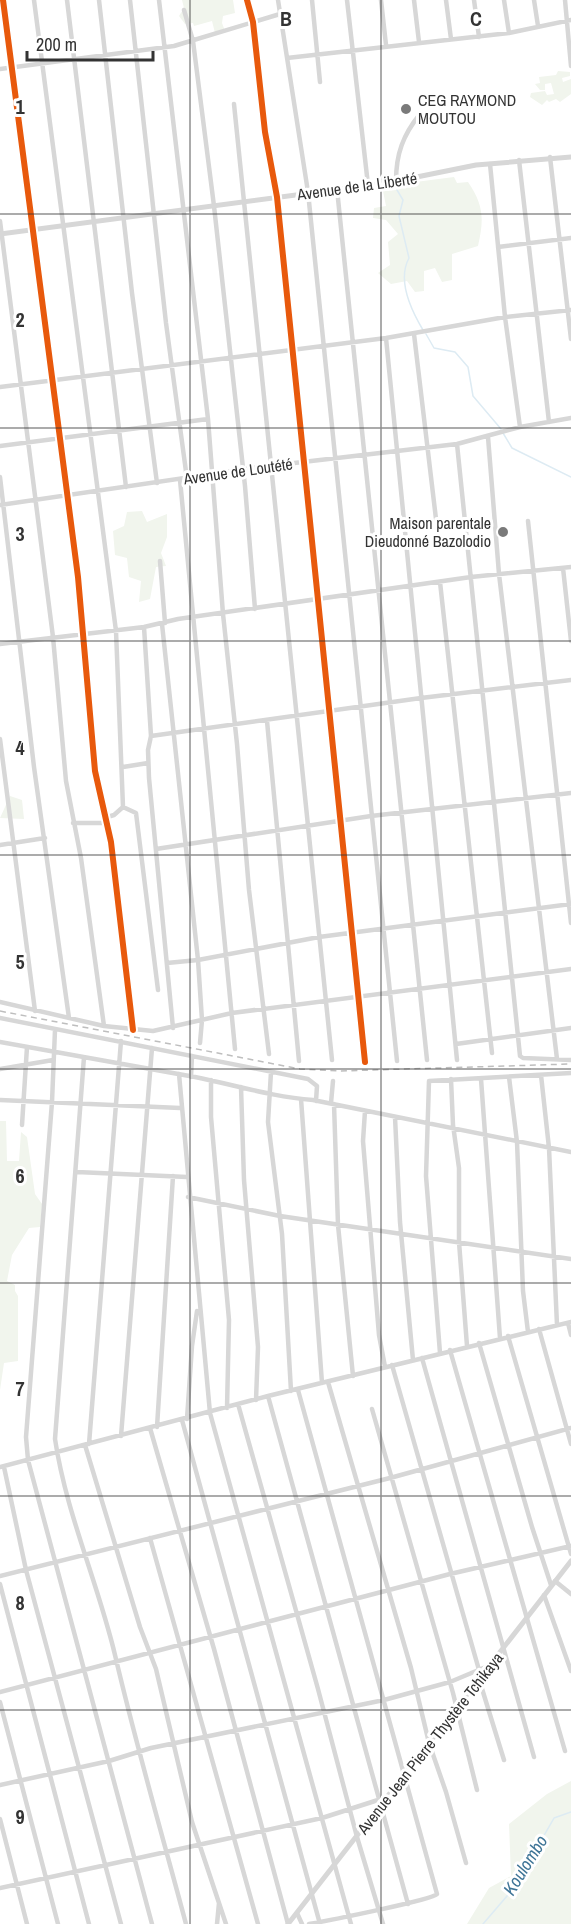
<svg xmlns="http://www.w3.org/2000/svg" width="571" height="1924" font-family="'Archivo Narrow',sans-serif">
	<rect width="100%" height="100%" fill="#fff"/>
	<path fill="#f1f5ed" d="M182,0H233L235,13L223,16L222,23L225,31L215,33L212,21L194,26L193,23L185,24L179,16L184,8Z
		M558,71L570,72V76L562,78L563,82L571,79V94L560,102L556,99L549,102L547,100L542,105L530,97L531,93L545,91L547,95L554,94L551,83L545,84V90H540L535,84L540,83L539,77L556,75Z
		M454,177L457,183L468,182C484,205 484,220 478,246L452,254V280L442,282L435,268L424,271V291L415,292L407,281L391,284L378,273L390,265L388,242L398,234L386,220L373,218L374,208L386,206L383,191L396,190L400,184Z
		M142,511L147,522L167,514V537L161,553L166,566L156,567L150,599L139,602L141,581L129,577L127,558L115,555L113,531L124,526L127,512Z
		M10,796L22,800L24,819L0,818Z
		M0,1121H6L7,1161H19L21,1132L27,1137L35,1194L42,1204L40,1227L29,1228L12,1255L7,1281L15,1285V1291L18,1296V1361L4,1363L0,1390Z
		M571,1781V1924H467L489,1888L511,1876L509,1824L547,1794Z"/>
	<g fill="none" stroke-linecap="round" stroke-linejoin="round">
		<path stroke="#ddebf3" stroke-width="1.5" d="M397,190L403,200L399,216L409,258C397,280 411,310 423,330
			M426,334L434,348L455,352L468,367L473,396L501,429
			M503,433L512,448L571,477
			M483,1924L513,1889L554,1818L571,1812"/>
		<path stroke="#d7d7d7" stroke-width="4.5" d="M3,0L78,577L95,771L111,842L133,1030
			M34,0L116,631L123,807L114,815L104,818
			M67,0L126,487
			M99,0L132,293L157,483
			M130,0L166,323L187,479
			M159,0L208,419L223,614L237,744L249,890L269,1054
			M247,0L253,22L265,132L277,197L365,1062
			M278,0L308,192L397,1061
			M312,0L320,82
			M347,0L368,185
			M381,0L386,45
			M414,0L419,42
			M446,0L451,39
			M474,0L479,37
			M504,0L509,33
			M534,0L538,26
			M565,0L571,66
			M184,10L193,41L214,206L245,486L255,609
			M287,58L509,33L571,20
			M0,69L174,46L280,14
			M234,104L332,1060
			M550,157L571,339
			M519,160L549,422
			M490,164L505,317L520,427
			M396,181C396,154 403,135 420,114
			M337,189L427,1060
			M0,221L53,637L66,781L81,858L104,1026
			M498,247L571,238
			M414,334L436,519
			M386,338L457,1060
			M0,387L386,338L505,317L571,310
			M488,437L499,574L557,1059
			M457,444L520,1056L523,1058L571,1060
			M0,446L208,419
			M0,477L34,767L69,1018
			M180,480L235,1049
			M0,505L260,467L457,444L520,427L571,418
			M528,521L571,923
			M160,561L165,623
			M563,568L571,641
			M440,582L492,1053
			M162,624L198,960L202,1020L200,1043
			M144,627L151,736L148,750L149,778L173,1028
			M0,644L144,627L178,619L471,577L571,567
			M267,721L299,1061
			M151,736L421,698L571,680
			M0,739L35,1011
			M123,767L148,763
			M123,807L136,813L158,990
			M73,823H105
			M0,845L45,838
			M156,849L371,816L571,793
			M167,963L198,960L319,937L571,904
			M0,1002L104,1026L153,1031L232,1013L571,969
			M0,1018L308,1079L317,1086L316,1101
			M55,1030L52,1102L26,1437L28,1460L152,1924
			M0,1042C65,1054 130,1065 195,1077C235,1085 273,1097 313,1100L571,1152
			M456,1044L571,1028
			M84,1057L55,1439C66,1513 98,1583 115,1655C136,1745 162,1834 186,1924
			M0,1069L53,1060
			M271,1072L268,1122L282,1234L291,1391
			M179,1074L210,1413L351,1924
			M541,1075L549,1148L557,1325
			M191,1077L192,1056
			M509,1077L517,1142L523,1291L528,1332
			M451,1079L453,1125L459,1168V1242L467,1346
			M481,1079L500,1338
			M211,1080V1117L229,1320L227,1408
			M241,1087L244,1180L258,1347L256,1400
			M301,1099L322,1383
			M0,1100L180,1108
			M331,1103L333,1081
			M334,1104L338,1225L353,1376
			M365,1111L363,1141L379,1335L385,1367
			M395,1117L400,1222L413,1360
			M22,1125L27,1047
			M77,1172L187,1177
			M188,1197L280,1216L571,1259
			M568,1323L571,1335
			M539,1329L571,1444
			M508,1336L571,1554
			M479,1343L532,1527L551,1585
			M450,1350L565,1751
			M440,1353L426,1176L429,1081L571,1073
			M422,1358L534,1757
			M392,1365L479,1670
			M328,1382L411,1668L429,1743L446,1792L466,1863
			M298,1390L437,1894C432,1900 326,1921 309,1924
			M268,1396L408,1904
			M238,1404L318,1689L357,1837L383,1924
			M372,1409L453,1693L477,1790
			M187,1419L192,1346L197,1311
			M182,1420L320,1924
			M157,1427L173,1176
			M150,1428L214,1649L288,1924
			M121,1436L152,1048
			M89,1444L121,1041
			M85,1445L140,1627L156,1669L192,1822L226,1924
			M0,1467L268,1396L571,1322
			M4,1467L26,1570L121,1924
			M150,1538L258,1924
			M0,1576L390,1478L571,1428
			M555,1581L571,1594
			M0,1584L89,1924
			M544,1595L571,1671
			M479,1679L504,1760
			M0,1692L450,1574L571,1546
			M0,1702L58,1924
			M0,1785L109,1761L151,1748L384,1700L450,1682L488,1666
			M0,1819L27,1924
			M0,1888L322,1818L378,1800
			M297,1913L302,1924
			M217,1924L219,1903"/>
		<path stroke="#d7d7d7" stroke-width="5" d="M0,234L387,183L476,165L571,157
			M288,1924L571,1561"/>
		<path stroke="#bebebe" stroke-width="1.5" stroke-dasharray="6 4.5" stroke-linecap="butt" d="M0,1011L300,1069L339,1071L571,1064"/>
		<defs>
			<path id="cycleway" d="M3,0L78,577L95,771L111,842L133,1030
				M247,0L253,22L265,132L277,197L365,1062"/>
		</defs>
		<use href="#cycleway" stroke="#fff" stroke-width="10"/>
		<use href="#cycleway" stroke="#e8590c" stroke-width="6"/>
	</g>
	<path fill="none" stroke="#333" stroke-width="1.5" stroke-opacity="0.55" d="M190,0V1924M381,0V1924M0,214H571M0,428H571M0,641H571M0,855H571M0,1069H571M0,1283H571M0,1496H571M0,1710H571"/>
	<g fill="#7a7a7a" stroke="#fff" stroke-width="2">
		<circle cx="406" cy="109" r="6"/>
		<circle cx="503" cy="532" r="6"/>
	</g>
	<g text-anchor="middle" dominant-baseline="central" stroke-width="6" stroke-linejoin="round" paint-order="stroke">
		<g font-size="16" fill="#333" stroke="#fff" text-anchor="start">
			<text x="418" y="100">CEG RAYMOND<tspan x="418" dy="18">MOUTOU</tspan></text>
			<text x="491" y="523" text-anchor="end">Maison parentale<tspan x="491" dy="18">Dieudonné Bazolodio</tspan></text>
		</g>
		<g font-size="16" fill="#333" stroke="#fff">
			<text transform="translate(357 186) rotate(-8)">Avenue de la Liberté</text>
			<text transform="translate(238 471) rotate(-8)">Avenue de Loutété</text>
			<text transform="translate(430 1743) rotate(-52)">Avenue Jean Pierre Thystère Tchikaya</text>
		</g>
		<g font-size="18" font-style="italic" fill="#3f7597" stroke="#fff">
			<text transform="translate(525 1865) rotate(-58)">Koulombo</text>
		</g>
	</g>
	<g font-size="20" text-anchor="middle" font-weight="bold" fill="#333" stroke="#fff" stroke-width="6" stroke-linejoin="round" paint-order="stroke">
		<text x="286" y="26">B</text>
		<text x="476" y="26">C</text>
		<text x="20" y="114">1</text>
		<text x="20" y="327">2</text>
		<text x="20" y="541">3</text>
		<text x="20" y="755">4</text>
		<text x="20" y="969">5</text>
		<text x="20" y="1183">6</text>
		<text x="20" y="1396">7</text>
		<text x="20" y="1610">8</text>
		<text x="20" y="1824">9</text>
	</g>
	<path d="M27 51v9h126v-9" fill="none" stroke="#333333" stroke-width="3"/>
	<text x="36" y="51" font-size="18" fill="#333333" stroke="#ffffff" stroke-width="4.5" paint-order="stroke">200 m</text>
</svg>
